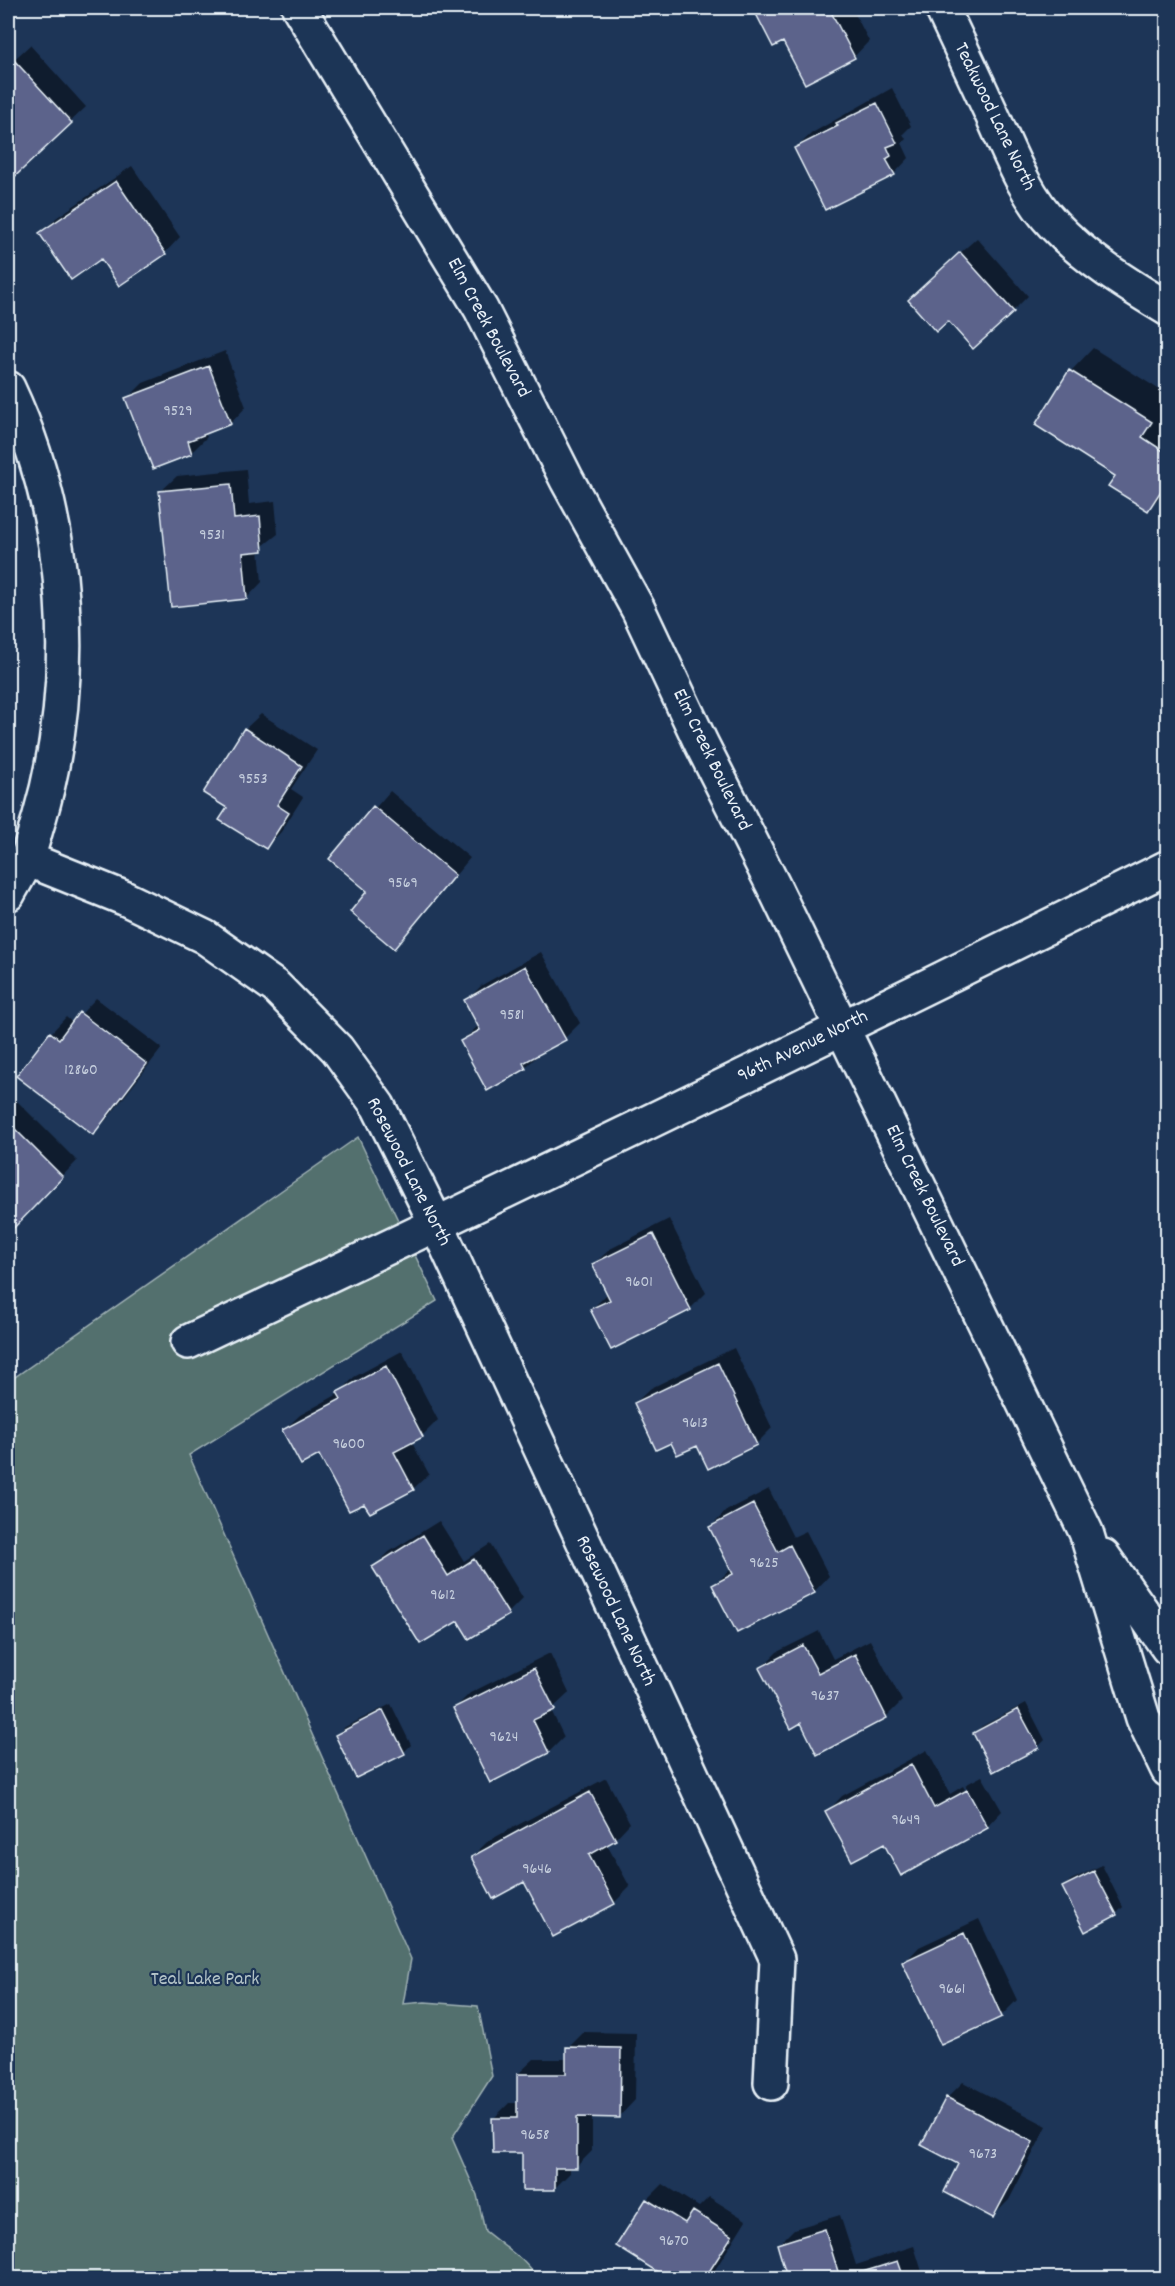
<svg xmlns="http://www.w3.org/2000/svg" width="1175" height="2286" font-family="Dekko,sans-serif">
	<rect width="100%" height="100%" fill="#1d3557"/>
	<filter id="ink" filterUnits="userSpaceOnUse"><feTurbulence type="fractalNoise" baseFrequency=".0167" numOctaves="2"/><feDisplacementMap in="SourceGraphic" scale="12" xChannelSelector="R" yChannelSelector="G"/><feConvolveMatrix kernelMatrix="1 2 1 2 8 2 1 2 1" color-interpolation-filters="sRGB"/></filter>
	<g filter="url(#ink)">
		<path fill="#53706e" stroke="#9eb0b3" stroke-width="1.5" d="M358,1137L437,1301L189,1455L411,1959L403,2004L425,2002L478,2006L492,2076L452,2138L477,2195L485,2231L522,2260L539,2278H8V1382Z"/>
		<path fill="#0007" d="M754,8H852L869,41L854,57L784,40L774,45Z
			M30,45L86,107L8,181V65Z
			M892,88L911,126L903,134L906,139L902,143L909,158L894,174L796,148L812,133Z
			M132,166L180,237L165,253L101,257L41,234L56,218Z
			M977,238L1028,296L1013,311L949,319L925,284Z
			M1093,348L1168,395V408L1163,414L1168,417V489L1148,509L1071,371Z
			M225,351L246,407L231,423L205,433L207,437L191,453L127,399L143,383Z
			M246,469L249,504L275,501L278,534L259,549L262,582L247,598L161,491L177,476Z
			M261,714L317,750L291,789L303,797L281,832L266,847L229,807L245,729Z
			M390,791L470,858L409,931L394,947L369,891L331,859Z
			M541,952L580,1023L565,1038L541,1052L525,1068L462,1041L479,1025L466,1001L482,985Z
			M96,998L162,1048L108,1118L93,1133L51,1033L66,1017L73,1023Z
			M8,1092L77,1161L8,1232Z
			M669,1219L706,1293L690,1309L611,1348L592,1309L607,1294L594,1264L610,1249Z
			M734,1348L772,1428L756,1444H698L672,1441L635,1403L651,1388Z
			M402,1351L438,1420L422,1436L411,1441L429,1474L413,1489L365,1502L320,1453L284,1430L300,1415L340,1393L354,1377Z
			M769,1489L793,1537L806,1531L829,1576L814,1592L714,1585L732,1568L711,1527L726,1511Z
			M439,1521L464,1561L490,1544L523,1598L508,1613L458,1619L374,1567L389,1552Z
			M819,1631L833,1659L870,1640L902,1701L886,1717L818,1753L802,1721L761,1668L777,1652Z
			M550,1653L569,1693L551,1710L564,1737L549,1752L455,1708L470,1693Z
			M1026,1703L1045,1740L1038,1747L975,1733L982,1726Z
			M391,1704L411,1745L404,1752L337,1735L345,1727Z
			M927,1750L950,1794L963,1786L984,1824H987L965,1785L982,1776L1002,1811L987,1827L884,1842L827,1812L842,1796Z
			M606,1778L630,1823L615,1839L606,1843L630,1887L614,1903L525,1880L472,1857L488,1841Z
			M1102,1865L1123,1907L1116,1914L1063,1888L1071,1880Z
			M979,1919L1017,2000L1002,2015L942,2043L904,1963L919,1947Z
			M584,2032L636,2033L635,2100L620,2116H592V2151L577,2166H570V2173L554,2189L494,2118L509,2103H518V2074L534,2059H568V2048Z
			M963,2082L1047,2126L1009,2200L993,2216L960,2163L924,2144L948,2097Z
			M663,2184L699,2207L709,2197L746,2220L710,2278H670L618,2245L647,2200Z
			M840,2215L856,2265L914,2246L924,2278H789L778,2245L794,2229Z"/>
		<path fill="#5b648b" stroke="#e8f1f8" stroke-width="1.5" d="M753,8H829L855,58L805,84L783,42L773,47Z
			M13,59L72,123L8,183V65Z
			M877,103L897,143L887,147L891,156L886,159L895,175L825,210L794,148L838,126L836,123Z
			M116,181L166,254L119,286L101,259L71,280L39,233Z
			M960,252L1014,312L973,349L948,321L936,332L908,300Z
			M209,366L231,424L188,441L192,454L153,469L125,398Z
			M1069,370L1152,422L1142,437L1168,454V480L1148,511L1108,486L1115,476L1035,425Z
			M231,484L234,519L260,516L263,551L243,553L247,599L171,607L159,491Z
			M244,728L302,766L277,805L289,813L266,849L219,820L227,808L203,793Z
			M373,806L455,875L394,949L350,912L367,891L329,859Z
			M525,966L566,1040L523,1063L526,1069L487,1091L460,1041L480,1030L464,1000Z
			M79,1012L147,1064L93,1135L16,1076L50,1032L59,1039Z
			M8,1122L63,1177L8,1234Z
			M653,1234L691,1310L611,1350L590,1309L610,1300L592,1264Z
			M718,1363L757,1445L708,1469L697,1446L677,1455L671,1443L656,1450L634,1403Z
			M386,1366L423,1437L394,1452L414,1490L370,1513L364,1504L349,1511L319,1455L301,1465L282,1430L341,1399L337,1392Z
			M753,1504L778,1552L790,1545L815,1593L737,1633L712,1585L733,1574L709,1527Z
			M423,1535L448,1576L474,1559L509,1615L469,1639L458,1621L420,1644L372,1567Z
			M803,1645L818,1673L855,1654L887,1718L817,1755L801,1723L791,1729L759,1668Z
			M534,1668L555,1710L533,1720L549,1753L490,1783L453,1708Z
			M1018,1709L1039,1748L993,1772L973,1733Z
			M383,1710L405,1754L356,1778L335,1735Z
			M911,1764L934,1808L967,1790L988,1828L901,1876L884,1844L852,1861L825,1811Z
			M590,1792L616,1840L589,1855L615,1904L553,1937L524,1882L493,1899L471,1857Z
			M1094,1871L1117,1915L1085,1932L1062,1887Z
			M964,1933L1002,2017L941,2045L902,1962Z
			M566,2047L621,2048L620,2118L577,2117V2168H555V2190H522V2153H493L492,2118H517V2074H566Z
			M946,2097L1033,2142L993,2218L944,2192L958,2164L921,2145Z
			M646,2199L685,2223L693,2211L732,2236L705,2278H667L616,2246Z
			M825,2229L840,2278H787L777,2244Z
			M898,2261L904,2278H843Z"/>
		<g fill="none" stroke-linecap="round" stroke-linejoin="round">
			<defs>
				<path id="minor" d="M942,8C957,40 973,73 988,106C1007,146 1023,193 1054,225C1087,260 1127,284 1168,309
					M8,388C70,520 80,679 39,819C35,831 32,845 27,858C23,870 14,882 8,894
					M27,859L124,898L205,937L276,987L337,1049L378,1106L437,1225L777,1959L771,2083
					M188,1342C517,1187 843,1029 1168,867"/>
				<path id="major" d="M299,8L481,309L567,480L638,609L701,743L773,885L1086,1532L1143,1718L1168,1770
					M1103,1556L1168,1648"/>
			</defs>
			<use href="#minor" stroke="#e8f1f8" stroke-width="38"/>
			<use href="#major" stroke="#e8f1f8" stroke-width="38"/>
			<use href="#minor" stroke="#1d3557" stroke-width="33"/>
			<use href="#major" stroke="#1d3557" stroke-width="33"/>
		</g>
	</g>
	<g text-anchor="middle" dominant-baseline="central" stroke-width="4.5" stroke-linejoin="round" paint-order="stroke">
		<g font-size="16" fill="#c5cedd">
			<text x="178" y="411">9529</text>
			<text x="212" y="535">9531</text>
			<text x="253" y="779">9553</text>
			<text x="403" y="883">9569</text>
			<text x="512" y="1015">9581</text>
			<text x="81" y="1070">12860</text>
			<text x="639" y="1282">9601</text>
			<text x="695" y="1423">9613</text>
			<text x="349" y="1444">9600</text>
			<text x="764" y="1563">9625</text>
			<text x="443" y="1595">9612</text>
			<text x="825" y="1696">9637</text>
			<text x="504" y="1737">9624</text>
			<text x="906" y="1820">9649</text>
			<text x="537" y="1869">9646</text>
			<text x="952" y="1989">9661</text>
			<text x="535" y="2135">9658</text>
			<text x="983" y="2154">9673</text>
			<text x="674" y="2241">9670</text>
		</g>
		<g font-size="20" fill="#e8f1f8" stroke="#1d3557">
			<text transform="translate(994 117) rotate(64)">Teakwood Lane North</text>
			<text transform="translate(488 328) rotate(62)">Elm Creek Boulevard</text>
			<text transform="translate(711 760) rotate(64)">Elm Creek Boulevard</text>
			<text transform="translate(803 1047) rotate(-26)">96th Avenue North</text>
			<text transform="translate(408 1172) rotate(63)">Rosewood Lane North</text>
			<text transform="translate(924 1196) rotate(64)">Elm Creek Boulevard</text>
			<text transform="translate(615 1611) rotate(65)">Rosewood Lane North</text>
		</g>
		<g font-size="20" fill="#b4c4c8" stroke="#1d3557">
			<text x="205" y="1980">Teal Lake Park</text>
		</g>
	</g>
	<rect width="1175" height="2286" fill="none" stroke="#1d3557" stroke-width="30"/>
	<rect x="15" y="15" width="1145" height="2256" fill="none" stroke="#e8f1f8" stroke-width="2" filter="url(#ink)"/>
</svg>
